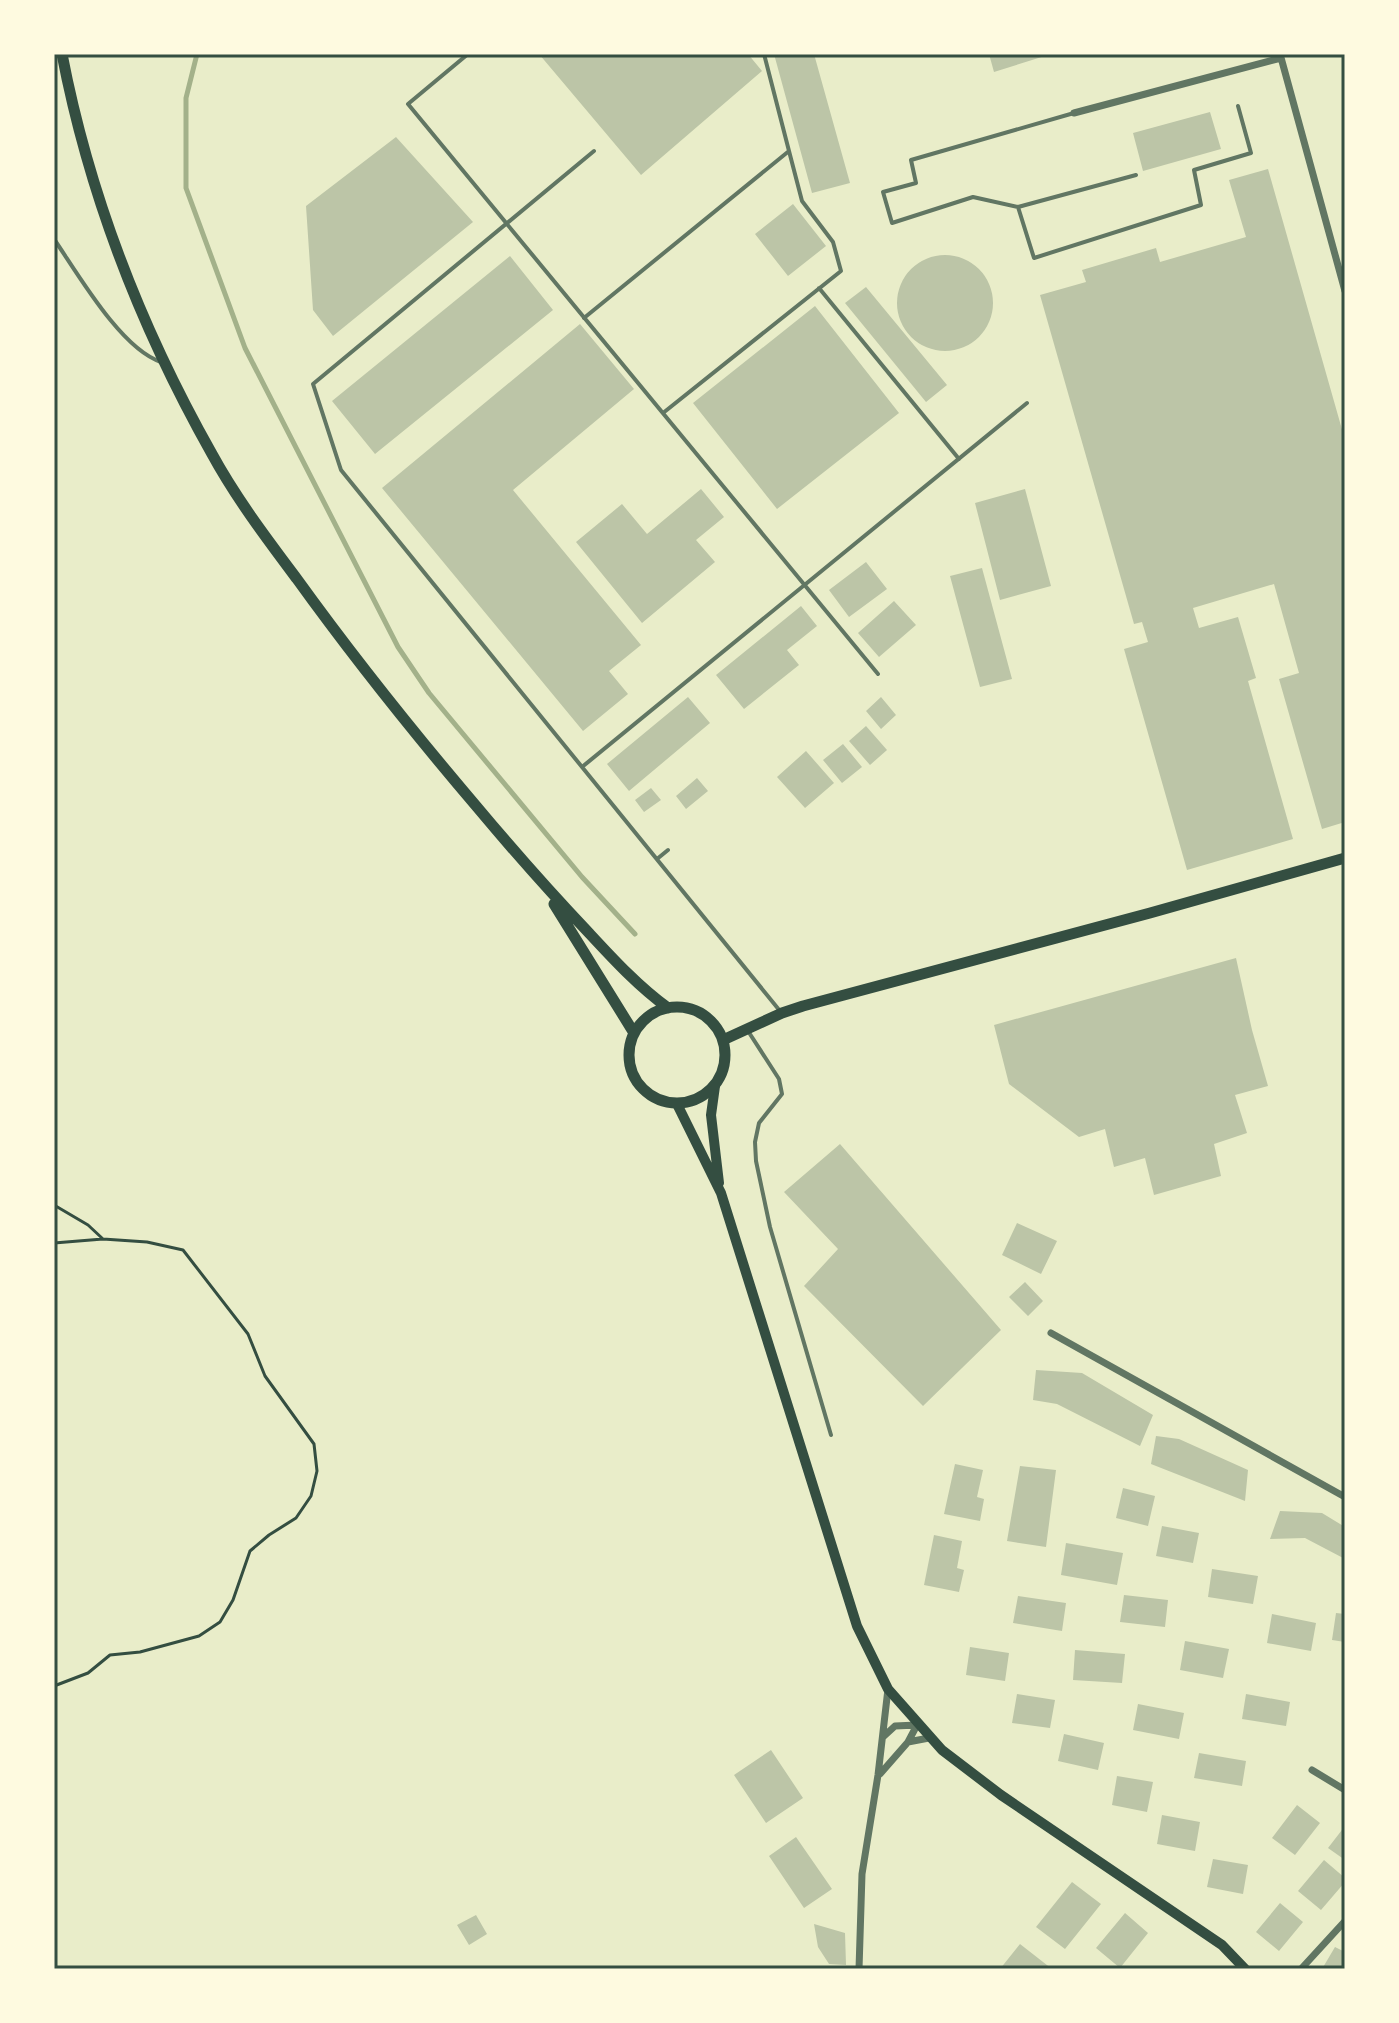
<svg xmlns="http://www.w3.org/2000/svg" width="1399" height="2023" font-family="Inter,sans-serif">
	<rect width="100%" height="100%" fill="#e9edc9"/>
	<g fill="none" stroke-linecap="round" stroke-linejoin="round">
		<path stroke="#a3b18a" stroke-width="5" d="M197,54L186,98V188L245,348L398,647L429,693L582,877L635,934"/>
	</g>
	<path fill="#bcc5a7" d="M539,54H748L762,71L641,175Z
		M774,54H814L850,183L812,193Z
		M989,54H1048V55L994,72Z
		M1210,112L1221,149L1143,171L1133,133Z
		M396,137L473,222L333,336L313,310L306,206Z
		M1268,169L1345,440V822L1322,829L1279,679L1299,673L1274,584L1193,608L1199,628L1238,617L1256,678L1248,681L1293,839L1187,870L1124,649L1148,642L1142,622L1134,624L1040,295L1086,282L1082,270L1156,248L1160,262L1246,237L1229,180Z
		M793,204L826,246L788,276L755,234Z
		M897 303a48 48 0 1 1 96 0a48 48 0 1 1-96 0Z
		M510,256L553,310L375,454L332,401Z
		M866,287L947,385L926,402L845,303Z
		M815,306L899,413L777,509L693,403Z
		M580,324L634,389L513,490L641,645L609,671L628,694L583,731L382,488Z
		M701,489L724,517L696,540L715,562L642,623L576,542L622,504L647,534Z
		M1025,489L1051,586L1000,600L975,503Z
		M866,562L887,589L849,617L829,590Z
		M982,568L1012,679L980,687L950,576Z
		M894,601L916,625L879,657L858,633Z
		M801,606L817,626L787,650L799,665L744,709L716,675Z
		M688,697L710,723L629,791L607,764Z
		M881,697L896,715L881,729L866,711Z
		M866,726L887,750L870,765L849,741Z
		M843,744L862,767L842,783L823,760Z
		M806,751L834,783L805,808L777,777Z
		M697,778L708,791L686,809L676,796Z
		M651,788L661,800L644,812L635,800Z
		M1236,958L1252,1030L1268,1086L1235,1095L1247,1133L1214,1144L1221,1176L1154,1195L1145,1158L1114,1167L1105,1129L1079,1137L1009,1084L994,1025Z
		M840,1144L1001,1330L923,1406L804,1286L838,1249L784,1192Z
		M1017,1223L1057,1241L1041,1274L1002,1255Z
		M1025,1282L1043,1301L1028,1316L1009,1297Z
		M1036,1370L1082,1373L1153,1415L1140,1446L1057,1404L1033,1400Z
		M1156,1436L1179,1439L1248,1470L1245,1501L1151,1464Z
		M955,1464L983,1470L977,1497L984,1499L980,1521L944,1514Z
		M1020,1466L1056,1470L1046,1547L1007,1541Z
		M1123,1488L1155,1496L1148,1526L1116,1518Z
		M1280,1511L1322,1513L1345,1527V1559L1305,1538L1270,1539Z
		M1162,1526L1199,1533L1193,1563L1156,1556Z
		M934,1535L962,1541L957,1568L964,1570L959,1592L924,1585Z
		M1066,1543L1123,1553L1117,1585L1061,1575Z
		M1212,1569L1258,1576L1253,1604L1208,1597Z
		M1124,1595L1168,1600L1165,1627L1120,1622Z
		M1018,1596L1066,1603L1062,1631L1013,1623Z
		M1336,1613L1345,1614V1642L1332,1640Z
		M1272,1614L1316,1623L1311,1651L1267,1643Z
		M1185,1641L1229,1649L1223,1678L1180,1670Z
		M970,1647L1009,1653L1005,1681L966,1675Z
		M1075,1650L1125,1654L1122,1683L1073,1680Z
		M1017,1694L1055,1700L1050,1728L1012,1723Z
		M1246,1694L1290,1702L1286,1726L1242,1719Z
		M1138,1704L1184,1713L1179,1739L1133,1730Z
		M1064,1734L1104,1743L1098,1770L1058,1761Z
		M771,1750L803,1798L766,1823L734,1775Z
		M1199,1753L1246,1761L1242,1786L1194,1778Z
		M1117,1776L1153,1782L1147,1812L1112,1805Z
		M1297,1805L1320,1823L1295,1855L1272,1838Z
		M1162,1815L1200,1822L1195,1851L1157,1844Z
		M1345,1826V1860L1328,1848Z
		M796,1837L832,1889L804,1908L769,1856Z
		M1213,1859L1248,1865L1243,1894L1207,1887Z
		M1324,1860L1345,1878V1882L1321,1910L1298,1891Z
		M1072,1882L1101,1904L1065,1949L1036,1927Z
		M1280,1903L1303,1922L1279,1951L1256,1932Z
		M1125,1913L1148,1933L1120,1968L1096,1948Z
		M476,1915L487,1934L469,1945L457,1925Z
		M814,1924L845,1933L846,1965L829,1964L818,1947Z
		M1020,1944L1052,1969H1000Z
		M1335,1947L1345,1952V1969H1322Z"/>
	<g fill="none" stroke-linecap="round" stroke-linejoin="round">
		<path stroke="#344e41" stroke-width="3" d="M54,1205L88,1225L103,1239
			M54,1243L103,1239L147,1242L183,1250L248,1334L265,1376L314,1444L317,1471L311,1496L296,1518L269,1535L250,1551L233,1600L220,1622L199,1636L140,1652L110,1655L88,1673L54,1686"/>
		<path stroke="#617663" stroke-width="4" d="M468,54L408,104L878,674
			M1074,113L911,160L916,183L883,192L892,223L973,197L1018,207L1136,175
			M1018,207L1034,258L1201,205L1194,170L1251,153L1238,106
			M54,239C78,274 121,349 161,362
			M819,288L959,459
			M584,318L789,151L764,54
			M663,413L841,271L833,242L802,201L789,151
			M582,767L341,470L313,384L594,151
			M657,859L668,850
			M780,1011L582,767L1027,403
			M748,1031L779,1079L782,1094L759,1123L755,1142L756,1161L770,1227L831,1435"/>
		<path stroke="#617663" stroke-width="7" d="M1280,54L1345,291
			M1074,113L1281,58
			M1051,1333L1345,1497
			M883,1737L895,1726L917,1725L908,1742
			M1312,1770L1345,1790
			M880,1774L908,1742L929,1738
			M859,1969L862,1874L878,1775L888,1689
			M1301,1969L1345,1921"/>
		<path stroke="#344e41" stroke-width="10" d="M715,1086L711,1115L719,1183
			M677,1104L721,1193L857,1626L888,1689L942,1750L1001,1795L1222,1945L1245,1969"/>
		<path stroke="#344e41" stroke-width="11" d="M62,54C89,194 142,330 212,454C236,498 267,539 297,579C354,658 414,733 477,807C513,850 550,892 589,933C614,960 638,986 668,1008
			M554,904L634,1033
			M629 1055a48 48 0 1 1 96 0a48 48 0 1 1-96 0Z
			M723,1040L782,1013L803,1006L1150,913L1345,858"/>
	</g>
	<rect width="1399" height="2023" fill="none" stroke="#fefae0" stroke-width="112"/>
	<rect x="56" y="56" width="1287" height="1911" fill="none" stroke="#344e41" stroke-width="3"/>
</svg>
